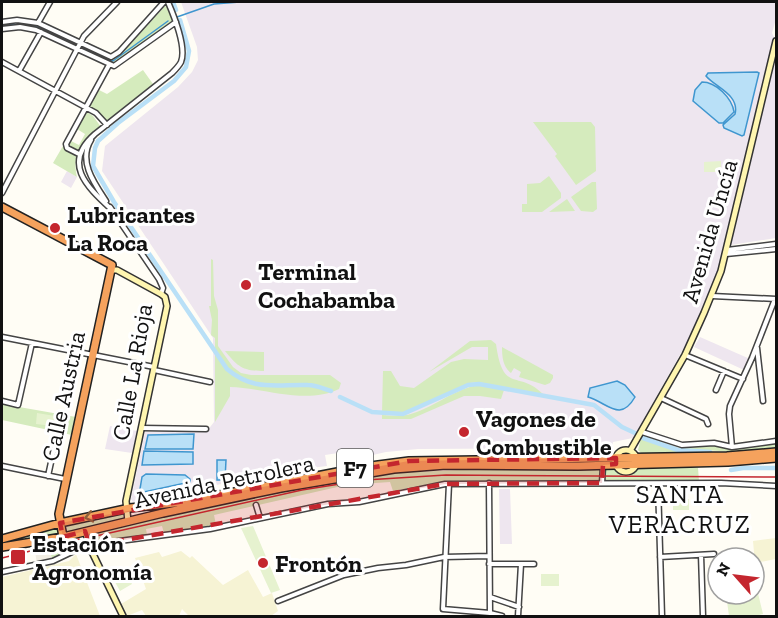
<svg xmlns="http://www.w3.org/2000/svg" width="778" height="618" font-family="'Zilla Slab',serif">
	<rect width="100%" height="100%" fill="#fffdf5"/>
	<path fill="#eee6ef" d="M181,2H776V19L772,33L774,37L719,267L690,337L633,438L613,442L612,448L418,449L386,452L364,457L351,451L325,455L327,466L285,471L133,502L131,499L145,432L207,431L214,422L213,338L102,171L105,146L178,87L192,72L198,60L197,47Z
		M776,57V238L731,245Z
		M67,171L77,177L71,188L61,182Z
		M700,337L750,359L744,370L694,347Z
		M110,426L137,431L132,453L105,449Z
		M499,489H510L512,544H500Z"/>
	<path fill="#f6f3d4" d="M776,538V559L755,563L753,541Z
		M181,551L190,558L192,556L223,585L248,570L263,597L272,593L278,611L271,616H189L182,609L179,616H146L142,610L127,616L121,604L146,589L135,558L159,552L162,557Z
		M76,554L100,616H2V577L69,561Z"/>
	<path fill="#d5ebbd" d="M166,5L173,23L119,62L113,63L81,49L83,45L110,58L119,56Z
		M143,70L153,84L106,122L97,111L89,107L99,90L107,94Z
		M87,112L93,116L101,127C84,141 71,153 77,177L53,163L67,139L79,145L85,134L77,129Z
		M533,122H591L595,127L596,171L576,185L555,156L557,154Z
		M549,176L561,193V198L542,212H522V204H527V184L540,183Z
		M592,182H596L597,209L593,212L581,211L571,197Z
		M567,199L575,211L549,212Z
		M211,259L213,260L214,296L218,310V346L233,367L241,373L251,375H330L341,383L339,389C306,405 265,388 230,387V396L215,422V338L211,335L212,320L209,306H211Z
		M491,340L496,344C503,395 518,369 543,394L478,382L470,383L411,410L402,413H382L383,371H391L400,386L414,388L451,362L464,359L488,360V347H472L429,372L470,341Z
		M502,347L553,375V378L550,383L545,385L519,377L521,372L514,368L511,373C503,367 502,357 502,347Z
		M225,351L264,352V371C243,371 238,367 225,351Z
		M478,385L504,390L501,399L480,396H464L411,419H382V415C390,416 399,416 407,415C432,409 452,390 478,385Z
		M2,404L76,417L72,435L2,420Z
		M643,434L684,447L714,445L728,449L758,447L776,443V447L737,452L685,449L642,436Z
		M641,438L681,453L642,454L638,450Z
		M643,468H698L699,481H447L393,491L390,482L346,485L214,515L216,525L164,533L162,526L146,529L147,535L95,542L93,538L95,533L296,488L390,473L483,469L614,470L624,473Z
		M120,513L123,514V519L67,532V526L100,520Z
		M57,527L59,535L2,545V541Z
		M77,537L82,540L84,544L52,559L48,543Z"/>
	<path fill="#e6f2cf" d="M721,161V172H704V162Z
		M37,413L55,416L53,426L36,424Z
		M673,499H689V510H673Z
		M253,526L280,590L271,593L241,528Z
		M541,574H559V586H541Z
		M127,575L132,584L120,591L115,582Z
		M754,577L763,614L755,616H729L726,594H754Z"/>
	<path fill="#f1ede2" d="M49,549L52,559L37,563L35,552Z"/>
	<path fill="#b9e0f7" stroke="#3f96cf" stroke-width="1.5" d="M757,72L759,73L744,135L742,136L724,128L723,125L735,114C740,95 715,87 706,76L708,73Z
		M702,82C716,82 732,98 734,112L723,123H719L693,101L695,90Z
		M617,381L625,385L635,397C620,423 608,403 588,397L590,388Z
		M194,434L193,449H145L148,435Z
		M144,451L193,452V464L142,465Z
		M217,460H226L225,480H217Z
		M146,474L185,475L190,479V482L144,492L140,489L142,477Z"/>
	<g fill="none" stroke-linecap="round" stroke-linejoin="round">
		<path stroke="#3f96cf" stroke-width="1.5" d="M177,17L214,4L240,2
			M2,25C32,21 49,31 76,43
			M84,47L113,61L168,21"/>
		<path stroke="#b9e0f7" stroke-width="4.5" d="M173,2L176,10
			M180,20L189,51L186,67L174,81L118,123L98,141L95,148L93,166L114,202L227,369C254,392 277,384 308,385C316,385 324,389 331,391
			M340,397L372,412L403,414L468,385L479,384L594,405L622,427L637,434
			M643,438L678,450L710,452
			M731,470L743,468H776"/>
		<defs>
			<path id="street" d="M2,22L17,20L38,23L111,57L119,52L164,2
				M38,23L50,2
				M2,29L20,27L36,30L114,66L176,22
				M2,62L96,113L107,125
				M19,71L41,32
				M91,140C78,161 94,183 106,201
				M79,154L67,148L66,144L109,65
				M2,193L84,36L117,2
				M110,207L159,279L163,288L161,294
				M111,209C86,186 62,163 95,134L172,73C175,70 179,66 181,62C187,47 174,16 168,2
				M727,250L776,244
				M726,254L776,249
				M712,296L776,299
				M2,337L154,367
				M757,348L763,401
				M685,355L743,379
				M154,370L210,382
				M716,390L724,371
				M661,398L706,419L708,424
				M2,401L18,405L32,343
				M142,428L206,429
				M642,432L682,445L714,443L732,447L776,441
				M732,447L729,414L730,406L752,358L775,299
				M2,466L65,479
				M48,476L58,430
				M489,483L490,613
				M602,483L603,466
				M449,484L443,609L490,613L502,616
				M658,484L662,616
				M256,505L260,518
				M701,555L703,616
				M660,557L714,554
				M489,564H534
				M2,572L53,561L76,550L97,544L210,529L328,504L359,502L445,484L721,483L776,486
				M490,597L519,607
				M278,601L344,575L378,568L406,565L444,557L489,556
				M518,616L521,564"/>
			<path id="secondary" d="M111,270H117L161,294L165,297L167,306L126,501L128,522
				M615 461a11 11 0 1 1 22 0a11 11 0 1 1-22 0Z
				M630,451L685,355L704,313L721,271L776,41
				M85,531L92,552L123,616"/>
			<path id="highway" d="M2,207L112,265L59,514L63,537
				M2,539L60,523L130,508L183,502L363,467L409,461L727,456L776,452
				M2,547L63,537L163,513L281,488L394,469L446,465L578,466L728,462L776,458"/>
		</defs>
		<use href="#street" stroke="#444" stroke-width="7"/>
		<use href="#secondary" stroke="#333" stroke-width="8"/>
		<use href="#highway" stroke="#222" stroke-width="10"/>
		<use href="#street" stroke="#fff" stroke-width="4"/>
		<use href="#secondary" stroke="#fff6b0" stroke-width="5"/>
		<use href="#highway" stroke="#f5a25d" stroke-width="7"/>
		<path stroke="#c4262e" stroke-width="1.5" d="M96,536L302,490L365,480L446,475L776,477
			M2,558L79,539"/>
	</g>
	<defs><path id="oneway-chevron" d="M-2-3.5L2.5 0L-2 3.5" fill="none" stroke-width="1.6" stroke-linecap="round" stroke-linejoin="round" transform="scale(1.5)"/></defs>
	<use stroke="#8e613b" href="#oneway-chevron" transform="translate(89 517) rotate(168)"/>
	<path fill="#c4262e" fill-opacity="0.2" stroke="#c4262e" stroke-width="4.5" stroke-dasharray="12 8" stroke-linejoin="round" d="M616,458V464L603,465L602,483L445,484L90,546L85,531L63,537L60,523L409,461Z"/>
	<g fill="#c4262e" stroke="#fff" stroke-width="2">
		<circle cx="55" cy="228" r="6"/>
		<circle cx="246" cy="285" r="6"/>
		<circle cx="464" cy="432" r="6"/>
		<rect x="10" y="549" width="16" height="16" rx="3"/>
		<circle cx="263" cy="563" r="6"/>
	</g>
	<g text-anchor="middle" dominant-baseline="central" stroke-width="6" stroke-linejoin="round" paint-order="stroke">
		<rect fill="#fff" stroke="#585858" stroke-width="1.5" x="337" y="449" width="36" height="38" rx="4.5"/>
		<g font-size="22" font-weight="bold" fill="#111">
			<text x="355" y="468">F7</text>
		</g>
		<g font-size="24" font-weight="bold" fill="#111" stroke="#fff" text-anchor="start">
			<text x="67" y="214">Lubricantes<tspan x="67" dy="28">La Roca</tspan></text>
			<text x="258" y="271">Terminal<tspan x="258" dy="28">Cochabamba</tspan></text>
			<text x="476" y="418">Vagones de<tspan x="476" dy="28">Combustible</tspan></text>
			<text x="32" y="543">Estación<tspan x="32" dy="28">Agronomía</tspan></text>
			<text x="275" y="563">Frontón</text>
		</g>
		<g font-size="24" fill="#111" stroke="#fff">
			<text transform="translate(709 231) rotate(-74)">Avenida Uncía</text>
			<text transform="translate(132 372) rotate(-80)">Calle La Rioja</text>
			<text transform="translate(63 396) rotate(-78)">Calle Austria</text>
			<text transform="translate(224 481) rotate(-12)">Avenida Petrolera</text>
		</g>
		<g font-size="26" letter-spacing="1.5" fill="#111" stroke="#fff">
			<text x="680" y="494">SANTA<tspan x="680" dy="30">VERACRUZ</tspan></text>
		</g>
	</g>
	<rect width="778" height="618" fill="none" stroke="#111111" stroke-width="6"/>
	<g transform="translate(736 576) rotate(298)"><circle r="28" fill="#ffffff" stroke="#a0a0a0" stroke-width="1.5"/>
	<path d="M0-4.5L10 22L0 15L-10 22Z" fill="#c4262e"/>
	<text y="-9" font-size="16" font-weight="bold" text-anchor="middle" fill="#111111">N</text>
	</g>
</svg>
